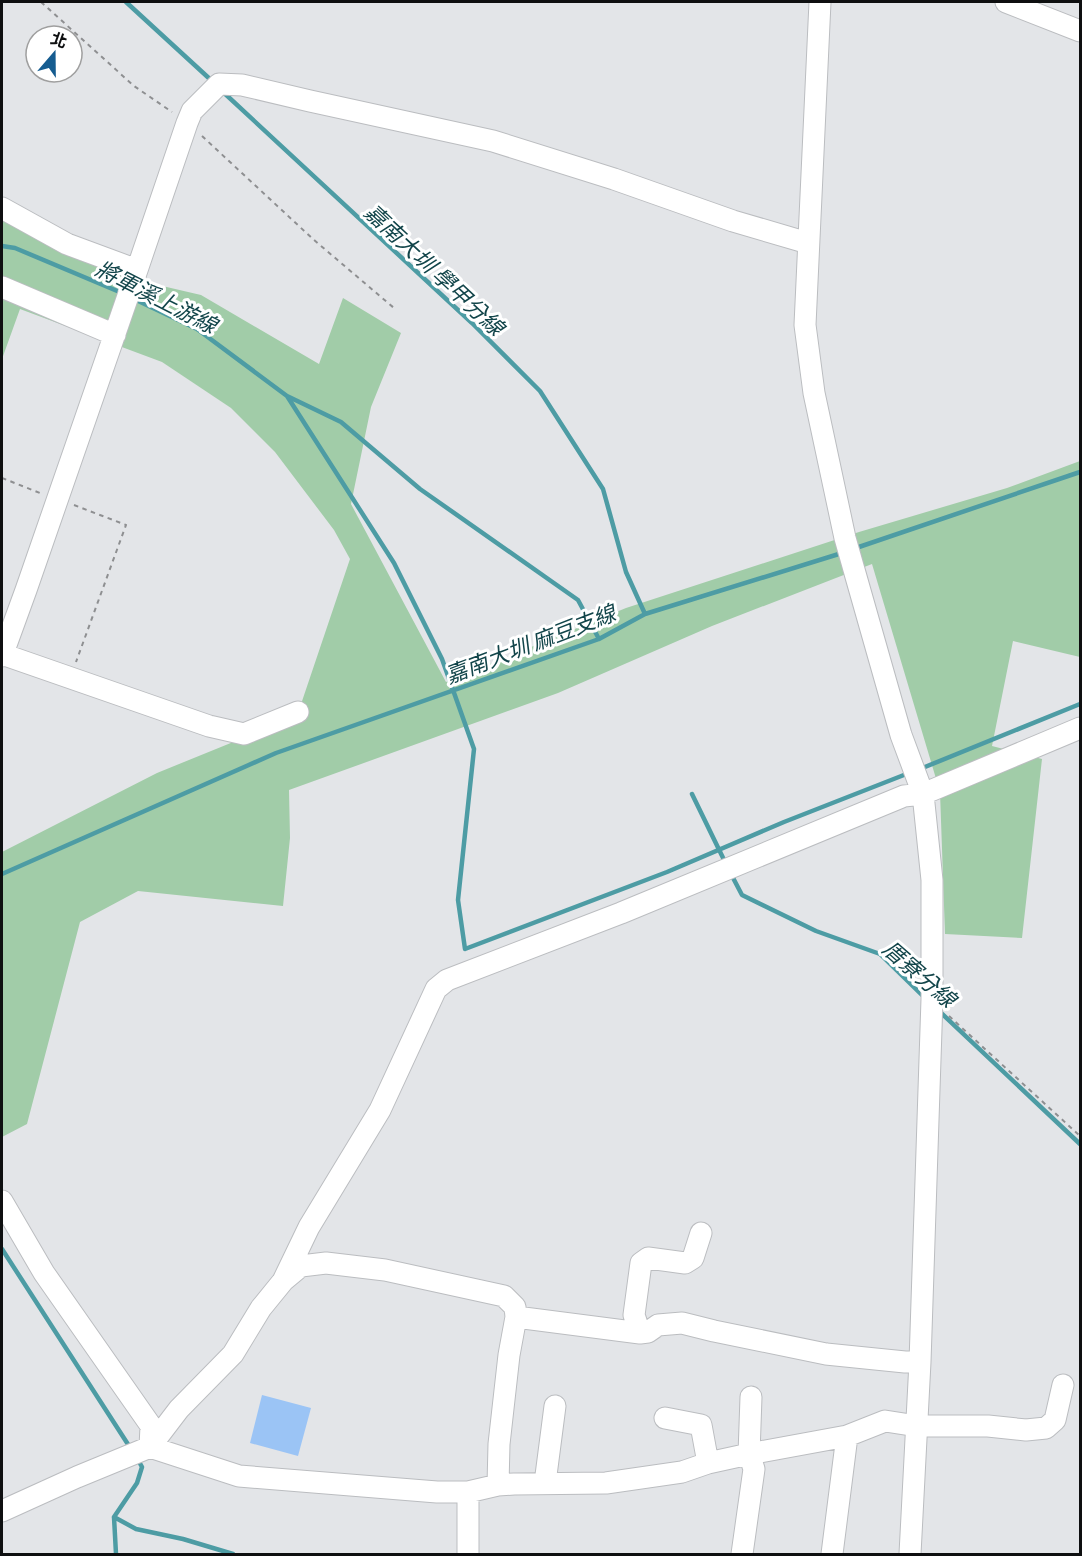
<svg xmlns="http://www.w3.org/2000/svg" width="1082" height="1556" font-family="Barlow,'Noto Sans TC',sans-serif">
	<rect width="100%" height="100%" fill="#e3e5e8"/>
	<path fill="#a1cca8" d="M2,213L56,244L158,285L201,295L319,364L343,298L401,333L371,407L351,504L446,682L626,608L859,532L1007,488L1080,461V657L1013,641L992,746L1042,759L1022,938L945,934L940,792L872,564L712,626L558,693L289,790L290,838L283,906L138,891L80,922L27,1124L2,1137V852L157,773L297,716L350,559L334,530L275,452L231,408L162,362L20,309L2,359Z"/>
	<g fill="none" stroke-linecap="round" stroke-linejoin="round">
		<path stroke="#4d9ca4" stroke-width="4.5" d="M126,2L212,81
			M222,91L472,323L540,391L603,489L626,572L645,614
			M2,246L15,248L122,293
			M132,298L197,329L287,396L341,422L420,489L578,600L599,639
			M287,396L394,563L442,659L474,749L458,900L465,949L667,872L784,822L909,773
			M853,549L1080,472
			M920,769L1080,704
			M692,794L726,864
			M2,874L276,753L599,639L645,614L842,553
			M731,874L742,895L816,931L880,954L925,998
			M938,1010L1080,1144
			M2,1249L131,1449
			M114,1517L136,1529L183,1539L233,1554
			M116,1554L114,1517L137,1483L142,1467L137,1458"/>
	</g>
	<path fill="#9bc4f5" d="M262,1395L311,1408L298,1456L250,1443Z"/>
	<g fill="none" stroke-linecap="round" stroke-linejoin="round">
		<defs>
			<path id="minor" d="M820,2L805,325L814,393L845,538L901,735L923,794L932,880V999L920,1362L910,1554
				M1006,2L1080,31
				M2,208L67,244L137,270L187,123L192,111L219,84L242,85L310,101L493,141L614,179L733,221L808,243
				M2,287L115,335
				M2,654L209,726L244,734L298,712
				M2,656L26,590L137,270
				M2,1201L44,1273L151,1426L150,1447L239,1476L437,1492H468L498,1485L514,1484L606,1483L682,1472L708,1463L749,1454L847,1436L885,1421L917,1426H988L1026,1430L1046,1428L1055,1420L1063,1385
				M701,1233L693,1258L685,1263L648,1258L641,1263L634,1315L640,1333L648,1332L658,1325L682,1323L714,1331L826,1354L905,1362H920
				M283,1281L309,1227L380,1110L436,989L447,980L621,913L904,796L923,794L1080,728
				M516,1317L640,1333
				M665,1418L701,1425L708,1463
				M545,1483L555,1406
				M2,1511L77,1477L150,1447L179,1409L233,1354L261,1308L283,1281L301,1266L326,1263L385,1270L504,1296L515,1307L516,1317L509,1355L499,1444L498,1485
				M468,1554V1492
				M742,1554L754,1469L749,1454L751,1397
				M832,1554L847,1436"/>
		</defs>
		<use href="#minor" stroke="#bbbdc0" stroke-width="23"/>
		<path stroke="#8e8f91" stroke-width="2" stroke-dasharray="4.5 4.5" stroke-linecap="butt" d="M41,2L134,86L172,112
			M202,136L314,240L394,308
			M2,478L40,493
			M74,505L126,525L76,662
			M949,1016L1080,1136"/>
		<use href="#minor" stroke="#fff" stroke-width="21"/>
	</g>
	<g text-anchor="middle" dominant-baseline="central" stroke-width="6" stroke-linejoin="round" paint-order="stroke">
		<g font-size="22" font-style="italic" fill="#12454a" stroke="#fff">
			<text transform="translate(435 269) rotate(43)">嘉南大圳 學甲分線</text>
			<text transform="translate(157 296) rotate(27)">將軍溪上游線</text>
			<text transform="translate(530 643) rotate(-21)">嘉南大圳 麻豆支線</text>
			<text transform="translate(920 973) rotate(41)">厝寮分線</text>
		</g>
	</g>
	<rect width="1082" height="1556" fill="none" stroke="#0e0f10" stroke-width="6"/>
	<g transform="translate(54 54) rotate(20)"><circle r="28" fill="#ffffff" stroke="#9f9f9f" stroke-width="1.5"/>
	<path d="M0-4.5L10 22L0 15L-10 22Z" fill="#155c90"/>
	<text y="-9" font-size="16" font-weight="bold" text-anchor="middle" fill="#0e0f10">北</text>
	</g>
</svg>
